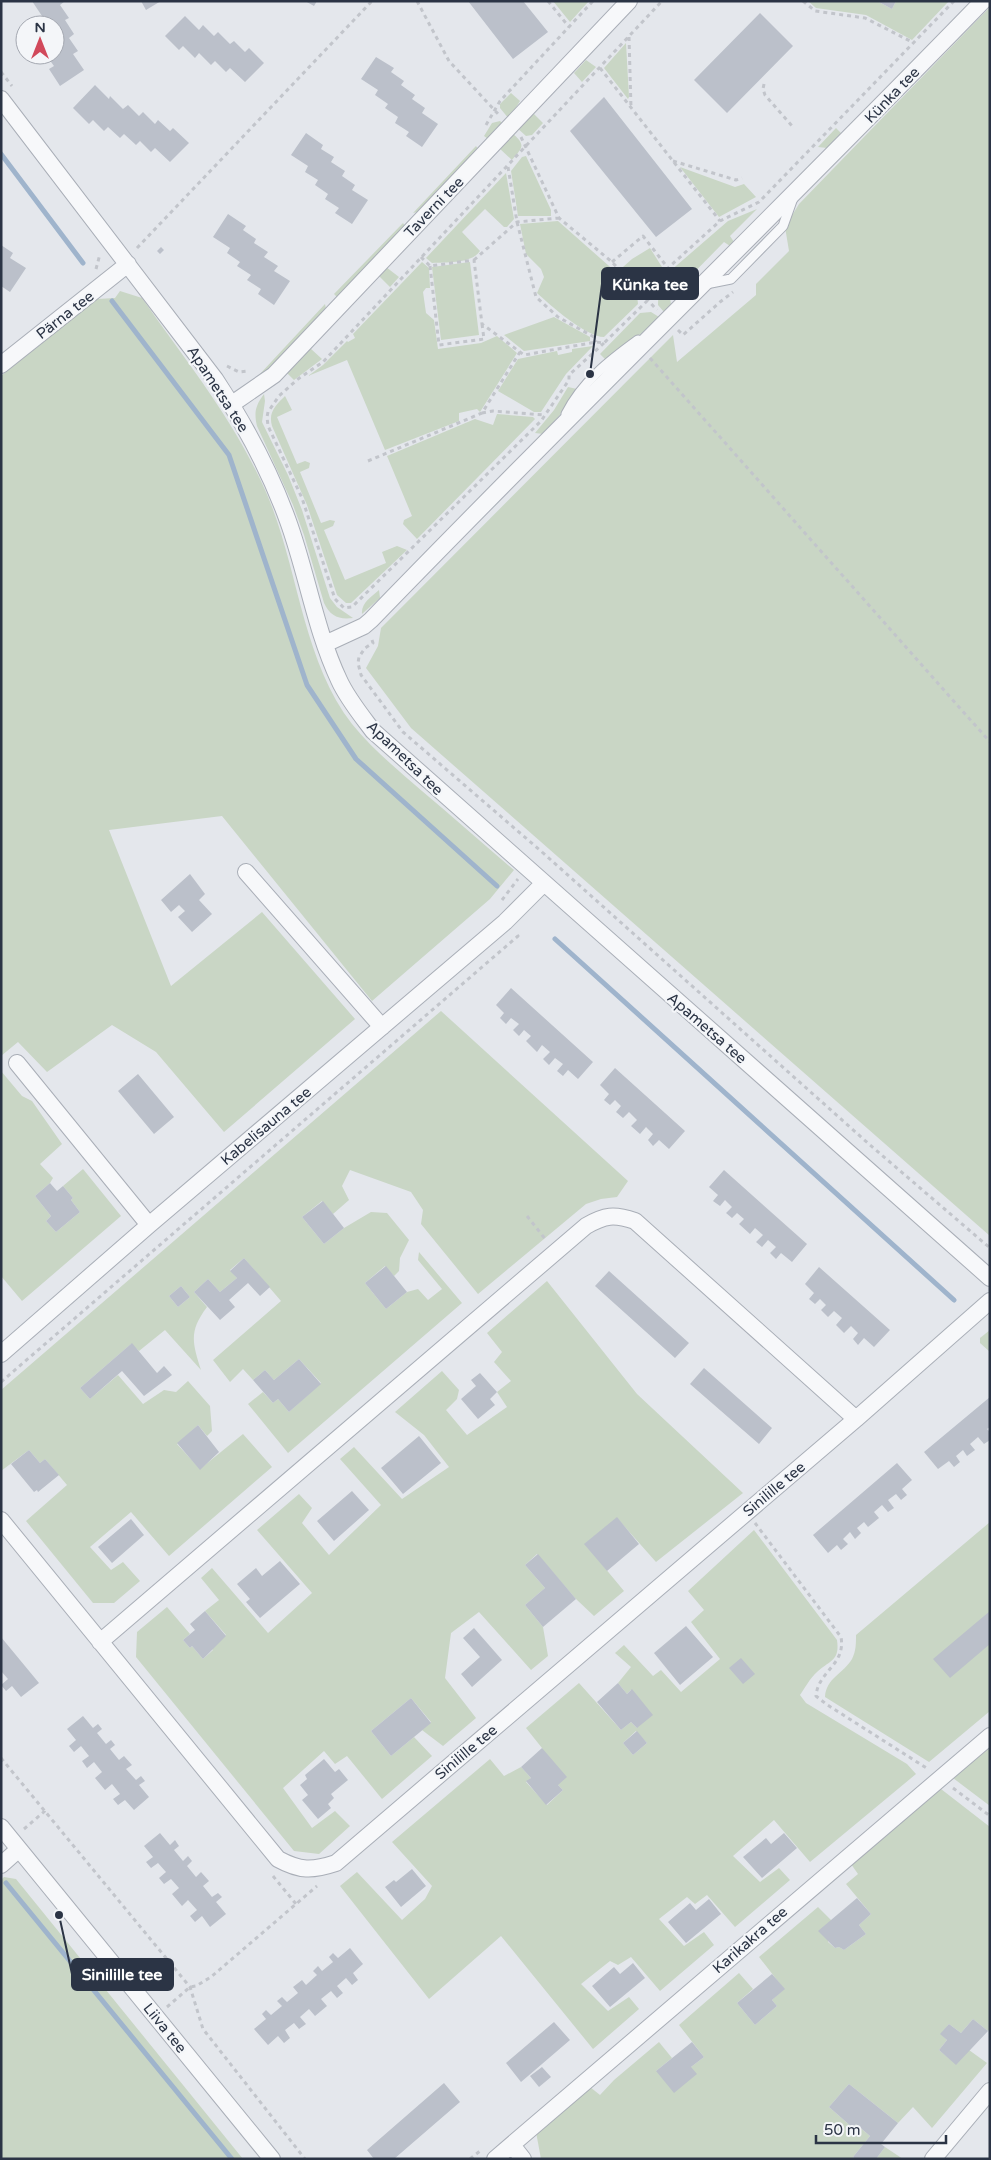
<svg xmlns="http://www.w3.org/2000/svg" width="991" height="2160" font-family="'Varela Round',sans-serif">
	<rect width="100%" height="100%" fill="#e4e7ec"/>
	<path fill="#c9d6c5" fill-rule="evenodd" d="M553,1H589L570,22Z
		M808,1H877L892,9L896,1H949L912,40L866,15L816,8Z
		M990,7V1236L411,728L366,668L378,646L381,628L673,335L677,362L756,295V284L789,251L785,227L799,204Z
		M626,43L629,97L628,99L604,68Z
		M586,60L596,67L582,82L574,73Z
		M511,93L520,101L509,119L500,108V104Z
		M534,114L543,123L532,135L526,136L516,127Z
		M500,121L503,124L488,139L484,136L492,123Z
		M836,128L841,133L827,148L818,147Z
		M512,133C526,145 523,147 512,160L499,148Z
		M476,146L478,149L417,212L413,213Z
		M526,156L551,210V216H518L511,171L522,157Z
		M680,167L735,187L744,184L756,197L719,217Z
		M506,173L514,219L507,227H504L485,209L462,232L480,251C471,264 447,262 432,263L426,258Z
		M757,209L730,236L734,242L730,246L724,242L670,297L671,305L664,312L658,305C658,293 662,282 669,272L728,221Z
		M558,221L617,273L637,295L638,304L604,337C586,337 550,305 537,293L544,277L541,269L526,254L520,224Z
		M403,223L405,226L337,297L334,294Z
		M650,248L662,267L652,291L647,294L623,267L632,259Z
		M422,262L429,268L430,288H426L423,292L426,313L434,320L438,349L481,343L497,336L517,353L480,412L477,409L459,413V421L385,450L347,360L308,376L323,365L347,341L348,342L355,338L353,334Z
		M470,262L479,335L441,340L432,267Z
		M386,267L399,277L390,287L379,276Z
		M120,291L142,298C186,361 235,421 266,492C298,565 302,660 352,724C372,749 398,770 422,791C453,817 483,844 514,870L490,899L372,1001L222,816L109,830L171,986L262,912L355,1019L224,1132L156,1052L112,1025L47,1072L18,1042L1,1056V376L97,299L115,298Z
		M325,304L326,309L268,370L259,375Z
		M651,312L659,317L643,332L606,360L600,354L640,313Z
		M554,317L590,337V341L524,351L504,335Z
		M593,346L566,374L541,412H534L498,391L518,359L557,351L558,355L572,352V349Z
		M310,348L322,359L294,380L287,373Z
		M568,387L577,389L559,416L543,434L535,433L554,410Z
		M264,394L265,401L262,422L288,475L302,510L330,598L337,607L353,618C339,620 330,616 324,603L304,535L293,505L257,426C254,413 255,406 264,394Z
		M285,396L292,410L277,417L297,464L305,461L310,463L309,468L300,472L321,523L330,520L335,521L333,526L324,530L345,580L386,563L382,552L397,546L407,550L351,603H346L337,595L307,505L272,426C268,412 276,405 285,396Z
		M497,414L533,417L535,419L417,539L403,524L404,520L412,516L387,456L475,419L493,425Z
		M379,590L380,598L362,614C361,603 371,597 379,590Z
		M441,1011L628,1181L617,1197L601,1199L586,1204L478,1294L421,1224L423,1210L411,1192L350,1170L342,1186L349,1200L333,1214L322,1201L302,1217L324,1244L344,1228L371,1212L387,1213L409,1240L400,1258L399,1271L394,1276L385,1266L365,1283L386,1309L407,1292L418,1289L428,1300L442,1289L418,1260L419,1252L462,1303L288,1453L248,1404L263,1392L273,1403L278,1399L289,1412L321,1383L299,1359L274,1380L265,1370L253,1380L243,1369L230,1382L213,1360L281,1301L244,1258L230,1270L237,1278L220,1292L208,1279L194,1292L207,1307C189,1331 192,1342 201,1370L165,1330L139,1351L131,1344L80,1388L90,1399L118,1375L143,1404L164,1390L176,1392L188,1381L210,1406L212,1431L207,1436L198,1425L177,1444L200,1469L243,1434L272,1467L169,1556L131,1512L90,1547L111,1570L123,1562L140,1581L114,1603H93L26,1521L67,1485L45,1459L40,1463L29,1450L1,1471V1390ZM181,1286L190,1297L178,1307L169,1296Z
		M1,1071L22,1096L32,1101L62,1144L40,1164L53,1178L50,1183L35,1196L51,1216L46,1221L56,1232L80,1212L71,1200L73,1198L63,1186L83,1169L121,1216L22,1301L1,1276Z
		M547,1281L637,1394L743,1493L656,1562L617,1518L585,1544L624,1591L594,1616L576,1599L537,1554L525,1565L545,1588L525,1605L543,1627L548,1656L531,1670L479,1612L451,1633L445,1678L476,1718L443,1746L422,1730L431,1722L411,1698L371,1731L391,1756L414,1737L432,1756L382,1799L347,1756L335,1764L324,1751L283,1788L312,1828L335,1811L350,1826L319,1854L294,1851L136,1657L137,1632L167,1607L190,1634L183,1640L190,1648L192,1646L203,1659L213,1650L212,1649L226,1635L205,1611L219,1600L201,1578L212,1568L268,1633L312,1593L257,1530L299,1494L312,1508L302,1523L329,1555L381,1505L340,1459L354,1447L402,1499L449,1467L424,1435L395,1412L442,1371L459,1390L457,1399L446,1410L467,1435L507,1407L497,1392L511,1381L494,1362L502,1352L487,1333Z
		M990,1330V1352L980,1343V1338Z
		M990,1522V1711L929,1762L825,1697C826,1678 844,1673 852,1659C856,1651 856,1644 856,1635Z
		M754,1530L837,1640C840,1661 830,1660 817,1672C810,1678 805,1688 800,1695L806,1703L907,1764L916,1774L810,1862L774,1820L733,1856L760,1882L779,1868L790,1880L735,1927L707,1895L695,1904L687,1897L659,1919L684,1946L704,1932L714,1945L660,1991L631,1957L618,1965L610,1961L581,1984L608,2011L629,1997L639,2009L593,2049L501,1936L429,1999L340,1886L357,1872L402,1920L425,1899L432,1886L392,1842L490,1759L504,1776L521,1767L531,1778L526,1782L547,1805L563,1790L558,1785L542,1748L526,1728L579,1683L621,1730L631,1722L637,1728L631,1690L627,1694L618,1683L631,1667L615,1653L624,1645L653,1676L661,1670L681,1692L720,1659L691,1622L704,1610L688,1591ZM636,1731L647,1743L633,1755L623,1743Z
		M990,1747V1806L953,1778Z
		M941,1789L990,1827V2029L988,2031L973,2019L961,2033L949,2024L941,2034L947,2040L939,2050L956,2064L969,2050L987,2063L932,2128L913,2107L898,2123L849,2084L829,2107L853,2128L856,2124L870,2136L853,2157L855,2159H541L536,2132L590,2087L600,2095L614,2080L659,2042L672,2058L656,2071L691,2067L704,2057L679,2025L739,1973L753,1989L737,2003L755,2025L777,2006L772,2000L784,1989L759,1957L818,1907L831,1920L828,1942L835,1948L839,1947L844,1950L866,1934L859,1925L871,1914L846,1884L858,1874L851,1864Z
		M4,1877L16,1879L243,2159H1V1880Z
		M885,2147L903,2159H876Z"/>
	<g fill="none" stroke-linecap="round" stroke-linejoin="round">
		<path stroke="#9fb4cc" stroke-width="5" d="M1,154L83,263
			M112,301L229,455L307,685L356,759L497,886
			M555,939L954,1300
			M6,1883L232,2159"/>
	</g>
	<path fill="#bbc0ca" d="M32,1H65L60,5L69,18L65,20L74,34L69,38L78,51L73,54L84,70L60,86L49,69L54,66L46,55H55V25H40L37,19L42,16Z
		M141,1H161L146,10Z
		M305,1H317L314,6Z
		M468,1H523L548,32L513,59Z
		M877,1H896L892,9Z
		M760,13L793,46L727,113L694,80Z
		M185,16L199,30L203,25L214,36L218,32L230,44L234,41L245,52L249,48L264,63L245,82L230,68L226,72L215,61L211,65L199,53L195,58L183,46L179,50L165,36Z
		M376,57L394,68L391,72L404,81L401,85L415,95L412,99L425,108L422,113L438,124L422,147L406,136L409,132L395,123L398,117L385,108L388,104L375,95L378,90L361,79Z
		M95,85L109,99L110,96L123,109L128,105L139,116L143,112L155,124L158,120L170,131L173,128L189,143L170,162L155,148L151,152L140,141L136,145L124,134L120,138L108,127L104,131L93,120L89,124L73,108Z
		M604,97L692,209L656,237L570,131Z
		M306,133L323,145L321,149L334,157L331,162L345,171L342,176L355,185L352,190L368,200L352,224L335,213L339,208L325,199L328,194L315,185L318,180L305,172L308,166L291,155Z
		M228,214L246,226L243,230L256,239L254,243L268,252L264,257L278,266L274,271L290,281L274,305L258,294L261,289L247,280L251,275L237,266L240,262L227,253L230,248L213,237Z
		M1,245L13,253L10,258L26,268L10,292L1,286Z
		M161,247L164,250L160,254L157,251Z
		M190,874L205,894L199,900L212,914L192,932L178,917L185,911L179,905L171,912L161,900Z
		M511,988L593,1062L578,1079L568,1070L563,1076L557,1071L563,1064L555,1058L549,1065L543,1059L550,1052L542,1045L537,1052L526,1041L531,1036L524,1030L519,1036L513,1030L519,1024L511,1018L506,1024L500,1018L504,1013L496,1005Z
		M615,1068L685,1131L669,1149L659,1140L653,1146L648,1140L653,1134L646,1127L640,1134L631,1126L637,1120L629,1112L623,1118L616,1112L621,1106L615,1100L610,1105L604,1100L609,1094L600,1085Z
		M138,1074L174,1117L154,1134L118,1091Z
		M724,1170L807,1244L792,1262L781,1253L776,1259L770,1253L776,1247L768,1240L762,1247L756,1242L763,1235L755,1228L750,1234L739,1224L744,1219L737,1213L732,1218L726,1213L732,1207L725,1200L720,1206L713,1201L718,1195L709,1187Z
		M50,1183L57,1191L63,1186L73,1198L71,1200L80,1212L56,1232L46,1221L51,1216L35,1196Z
		M323,1201L344,1228L324,1244L302,1217Z
		M244,1258L270,1287L260,1296L248,1283L229,1300L235,1307L220,1320L194,1292L208,1279L220,1292L237,1278L230,1271Z
		M386,1266L407,1292L386,1309L365,1283Z
		M819,1267L890,1330L874,1347L864,1338L858,1345L853,1339L858,1333L851,1326L844,1333L836,1325L842,1318L834,1311L828,1317L821,1310L826,1305L820,1299L815,1304L809,1299L814,1293L805,1284Z
		M609,1271L689,1343L675,1358L595,1286Z
		M181,1286L190,1297L178,1307L169,1296Z
		M132,1343L157,1373L164,1366L172,1375L144,1396L122,1371L90,1399L80,1388Z
		M299,1359L321,1384L289,1412L278,1399L273,1403L253,1380L265,1370L274,1380Z
		M704,1368L772,1428L759,1444L690,1384Z
		M480,1373L497,1392L490,1399L495,1405L478,1419L461,1399L476,1386L471,1380Z
		M990,1397V1427L987,1429L990,1432V1440L984,1444L978,1437L970,1444L975,1450L967,1456L963,1450L956,1456L960,1462L954,1467L949,1461L938,1469L924,1452Z
		M198,1425L219,1452L200,1470L177,1443Z
		M419,1436L441,1463L403,1494L381,1468Z
		M29,1450L40,1463L45,1459L59,1475L38,1492L37,1490L34,1492L11,1464Z
		M897,1463L912,1480L902,1489L907,1495L901,1500L896,1494L888,1500L894,1508L888,1512L882,1505L874,1512L879,1518L868,1527L864,1522L857,1528L861,1533L855,1539L850,1532L843,1539L848,1544L841,1550L837,1545L828,1553L813,1535Z
		M352,1491L369,1510L334,1541L317,1521Z
		M617,1517L639,1544L607,1571L584,1544Z
		M131,1519L144,1535L112,1563L98,1547Z
		M538,1554L576,1599L543,1627L525,1605L545,1588L525,1565Z
		M280,1561L300,1584L260,1618L246,1602L250,1599L237,1584L256,1568L262,1576Z
		M205,1611L226,1636L203,1659L192,1646L190,1648L183,1640L195,1630L190,1624Z
		M990,1611V1644L950,1678L933,1659Z
		M686,1626L713,1657L680,1685L654,1653Z
		M474,1628L502,1660L472,1687L461,1674L480,1657L463,1638Z
		M1,1637L39,1683L21,1697L12,1686L6,1691L1,1685L8,1679L1,1671Z
		M741,1658L755,1674L743,1684L729,1668Z
		M618,1683L627,1694L632,1689L653,1715L637,1728L631,1722L621,1730L597,1702Z
		M411,1698L431,1723L391,1756L371,1731Z
		M83,1716L93,1728L98,1724L102,1729L97,1733L106,1744L111,1740L115,1745L110,1749L119,1760L124,1756L132,1765L126,1769L136,1780L141,1776L145,1781L139,1785L149,1797L134,1810L125,1800L118,1805L113,1799L120,1794L112,1784L105,1790L95,1778L102,1772L94,1762L87,1768L82,1761L89,1756L81,1746L74,1752L69,1746L76,1740L67,1729Z
		M637,1731L647,1743L633,1755L623,1743Z
		M542,1748L567,1777L558,1785L563,1790L546,1805L526,1781L531,1778L521,1767Z
		M324,1759L335,1772L339,1769L348,1780L331,1794L334,1798L328,1804L331,1808L318,1819L302,1800L308,1795L300,1785L307,1779L305,1775Z
		M160,1833L170,1845L175,1840L179,1846L174,1850L183,1861L188,1856L192,1861L187,1866L196,1877L201,1872L209,1881L203,1886L212,1897L218,1893L222,1897L216,1902L226,1914L210,1927L202,1916L195,1922L190,1916L197,1910L188,1900L182,1906L172,1894L179,1888L171,1879L164,1884L159,1878L166,1872L158,1863L151,1868L146,1862L153,1857L144,1846Z
		M784,1833L797,1848L762,1878L743,1857L766,1838L771,1844Z
		M412,1869L426,1886L401,1907L385,1887L394,1880L396,1882Z
		M857,1898L871,1914L859,1925L866,1934L844,1950L839,1947L835,1948L818,1931Z
		M709,1899L721,1914L686,1943L668,1922L690,1903L696,1910Z
		M350,1948L363,1964L353,1973L358,1980L352,1985L346,1978L337,1986L343,1993L337,1998L331,1991L321,1999L327,2006L315,2016L309,2009L300,2017L306,2024L299,2029L294,2023L285,2030L290,2038L284,2043L278,2036L268,2045L254,2029L266,2019L262,2014L266,2010L271,2015L282,2006L277,2001L282,1997L287,2002L298,1993L293,1987L302,1980L306,1985L317,1975L313,1971L318,1966L322,1971L333,1962L329,1957L333,1953L338,1958Z
		M633,1963L645,1978L610,2007L592,1986L614,1967L620,1974Z
		M772,1974L785,1989L772,2000L777,2006L755,2025L737,2003Z
		M973,2019L988,2031L956,2065L939,2050L947,2040L940,2034L949,2024L961,2033Z
		M554,2022L570,2040L521,2082L506,2063Z
		M692,2042L704,2057L691,2067L697,2074L674,2093L656,2071Z
		M542,2067L551,2077L539,2087L530,2076Z
		M444,2083L460,2102L394,2159H374L367,2150Z
		M849,2084L898,2123L881,2144L885,2147L876,2159H855L853,2157L870,2136L856,2124L853,2128L829,2107Z"/>
	<g fill="none" stroke-linecap="round" stroke-linejoin="round">
		<defs>
			<path id="lane" d="M706,284L731,279L783,226L793,198
				M566,414C582,382 609,361 638,340"/>
			<path id="street" d="M1,99L215,379C244,423 270,471 288,521C307,573 315,629 339,680C347,698 361,715 373,731L990,1278
				M1,365L128,264
				M232,404L274,375L629,1
				M325,644L364,626L371,620C573,411 781,209 983,1
				M246,872L382,1027
				M17,1063L149,1225
				M1,1354L149,1225L505,922L543,884
				M856,1419L990,1301
				M1,1520L278,1859C300,1871 312,1871 336,1863L856,1419L635,1221C614,1214 605,1215 586,1226L100,1642
				M1,1827L272,2159
				M1,1865L19,1849
				M512,2145L523,2159
				M495,2159L990,1736
				M933,2159L990,2091"/>
		</defs>
		<use href="#lane" stroke="#a9aeb7" stroke-width="11"/>
		<use href="#street" stroke="#a9aeb7" stroke-width="18"/>
		<path stroke="#c2c5cb" stroke-width="3" stroke-dasharray="4 4" stroke-linecap="butt" d="M417,1L449,61L499,115
			M548,1L569,27
			M803,1L815,11L865,18L912,42
			M629,37L631,108
			M600,68L720,221
			M1,72L12,86
			M764,84L763,89L765,95L792,126
			M486,125L500,101L593,1
			M521,137L559,218L612,262L657,310
			M673,161L736,180L742,178
			M508,167L517,222L536,297L558,317L594,337L596,342
			M137,248L372,1
			M421,257L430,266L474,260L482,324L524,355L596,342L604,343L647,301L668,268L720,221L759,202L954,1
			M474,260L517,222L559,218
			M612,262L643,236L668,268
			M430,266L439,345L484,339L482,324
			M96,269L100,254
			M678,330L683,335L720,302L733,292
			M604,343L569,375V380L541,421L352,607L344,608L335,599L302,498L268,426L267,417L268,412L279,396L298,379L323,362L662,1
			M650,358L990,742
			M227,366L239,372L249,371
			M482,413L493,411L544,415
			M368,461L482,413L520,352
			M372,640L373,643L365,648L359,657L358,663L361,675L403,732L542,852
			M542,852L870,1145L990,1248
			M502,900L518,879
			M527,1216L546,1240
			M1,1382L518,936L516,934
			M755,1523L841,1637C846,1665 818,1671 816,1696L826,1704L928,1769
			M1,1758L190,1987L203,2029L305,2159
			M953,1788L990,1816
			M24,1829L46,1810
			M273,1876L296,1904
			M167,2007L190,1987L196,1986L211,1977L317,1886
			M470,2159L480,2151"/>
		<use href="#lane" stroke="#f7f8fa" stroke-width="9"/>
		<use href="#street" stroke="#f7f8fa" stroke-width="16"/>
	</g>
	<g text-anchor="middle" dominant-baseline="central" stroke-width="4.5" stroke-linejoin="round" paint-order="stroke">
		<g font-size="15" fill="#2b3445" stroke="#f4f6f9">
			<text transform="translate(892 95) rotate(-46)">Künka tee</text>
			<text transform="translate(434 207) rotate(-46)">Taverni tee</text>
			<text transform="translate(65 315) rotate(-38)">Pärna tee</text>
			<text transform="translate(218 389) rotate(57)">Apametsa tee</text>
			<text transform="translate(405 758) rotate(44)">Apametsa tee</text>
			<text transform="translate(707 1028) rotate(41)">Apametsa tee</text>
			<text transform="translate(266 1126) rotate(-40)">Kabelisauna tee</text>
			<text transform="translate(774 1489) rotate(-40)">Sinilille tee</text>
			<text transform="translate(466 1752) rotate(-40)">Sinilille tee</text>
			<text transform="translate(750 1940) rotate(-41)">Karikakra tee</text>
			<text transform="translate(165 2028) rotate(51)">Liiva tee</text>
		</g>
	</g>
	<path fill="none" stroke="#2b3445" stroke-width="2" d="M590 374L602 284M59 1915L72 1974"/>
	<g fill="#2b3445" stroke="#f4f6f9" stroke-width="2">
		<circle cx="590" cy="374" r="5"/>
		<circle cx="59" cy="1915" r="5"/>
	</g>
	<g fill="#2b3445" stroke="#2b3445" stroke-width="2">
		<rect x="602" y="268" width="96" height="31" rx="5"/>
		<rect x="72" y="1959" width="101" height="31" rx="5"/>
	</g>
	<g font-size="16" text-anchor="middle" font-weight="bold" fill="#fff">
		<text x="650" y="290">Künka tee</text>
		<text x="122" y="1980">Sinilille tee</text>
	</g>
	<rect width="991" height="2160" fill="none" stroke="#2b3445" stroke-width="5"/>
	<g transform="translate(40 40)"><circle r="24" fill="#f4f6f9" stroke="#a4a8b1"/>
	<path d="M0-4L9 19L0 12L-9 19Z" fill="#d1495b"/>
	<text y="-8" font-size="14" font-weight="bold" text-anchor="middle" fill="#2b3445">N</text>
	</g>
	<path d="M816 2135v8h130v-8" fill="none" stroke="#2b3445" stroke-width="2.5"/>
	<text x="824" y="2135" font-size="15" fill="#2b3445" stroke="#f4f6f9" stroke-width="4" paint-order="stroke">50 m</text>
</svg>
